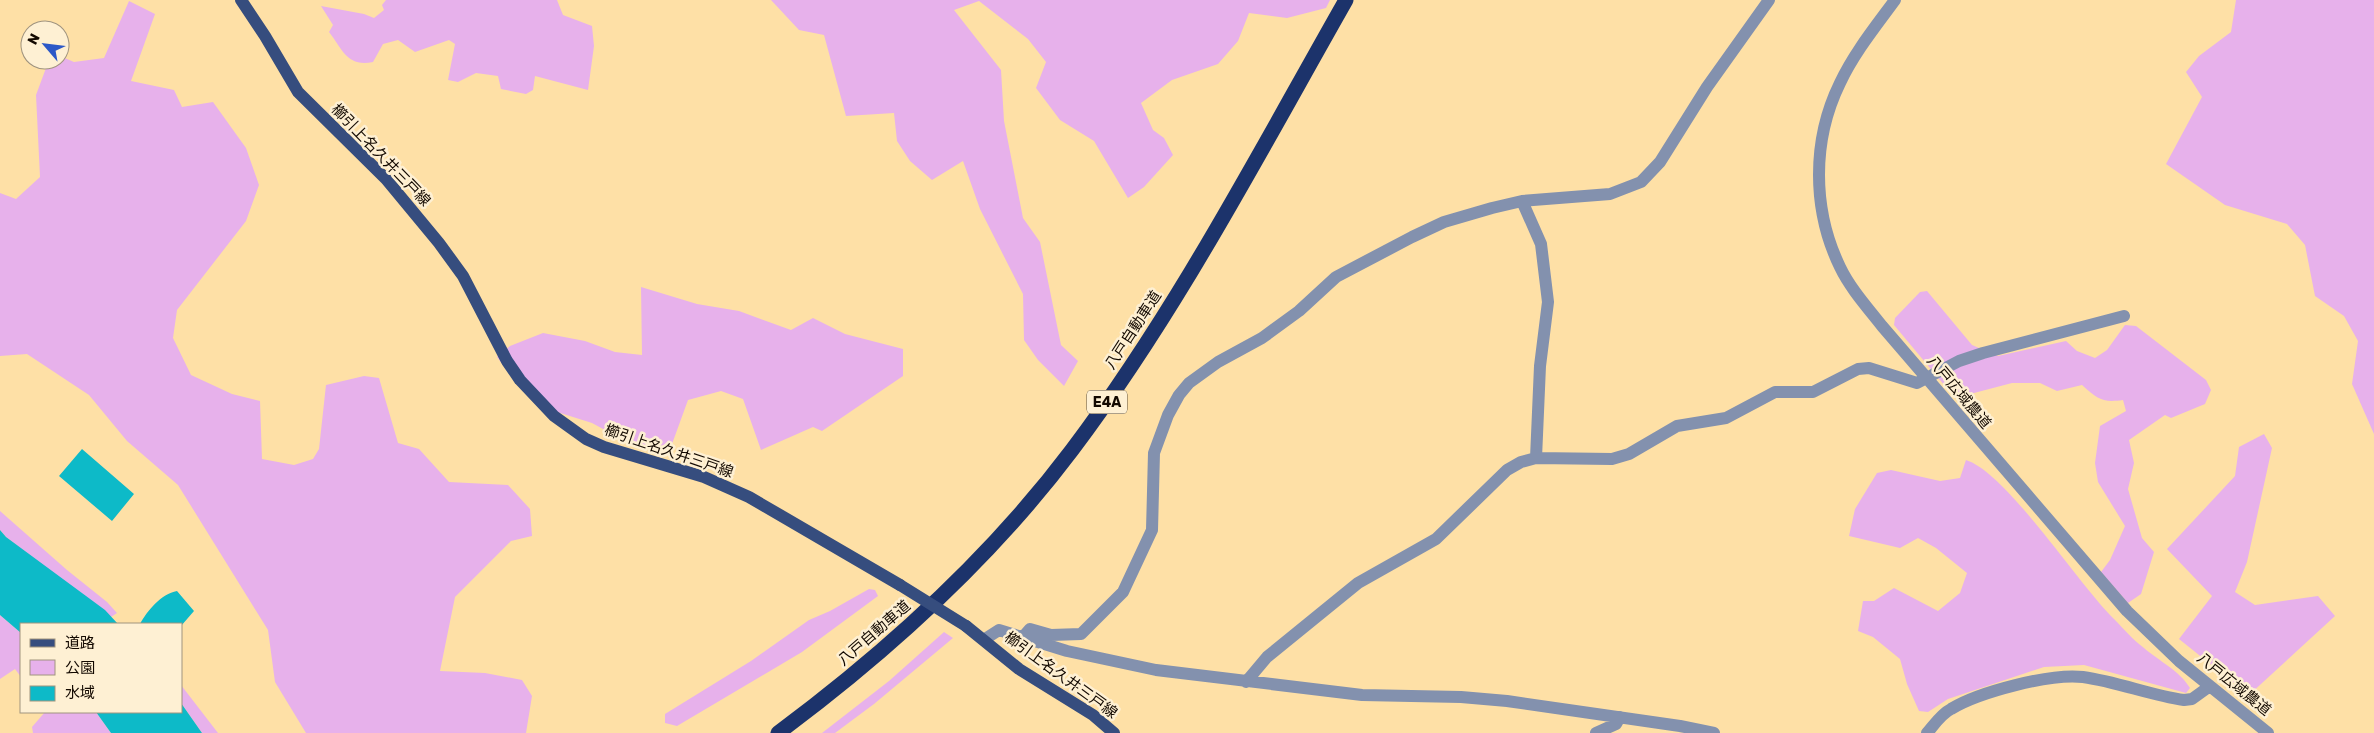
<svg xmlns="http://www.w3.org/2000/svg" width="2374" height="733" font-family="Rubik,'Noto Sans JP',sans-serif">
	<rect width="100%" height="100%" fill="#fee0a6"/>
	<path fill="#e7b1eb" d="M386,0H557L563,15L592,26L594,46L588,90L535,76L533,90L526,94L501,89L498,76L476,73L458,82L448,80L455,44L449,40L415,52L398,40L383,44L373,62C347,67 343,50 329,32L333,25L321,6L364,14L374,18L384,10L382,5Z
		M771,0H1330L1326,8L1287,18L1249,13L1238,41L1218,64L1172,80L1141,103L1153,130L1164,138L1173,155L1144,187L1128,198L1094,141L1060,120L1036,88L1046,62L1028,39L979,1L954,10L1001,70L1004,121L1023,218L1040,242L1061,345L1078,361L1064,386L1038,360L1024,340L1023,294L980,209L963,161L932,180L910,161L897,141L894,113L846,116L824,35L799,30Z
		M2236,0H2374V434L2352,384L2358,341L2344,316L2315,296L2305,245L2287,224L2225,205L2166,164L2202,97L2186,72L2199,56L2231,32Z
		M129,1L155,14L131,81L174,90L182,107L213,102L246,148L259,185L246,221L177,310L173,338L191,375L232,394L260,401L262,459L294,465L313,459L319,449L326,385L364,376L379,378L398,443L419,449L449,482L508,485L530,509L532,536L511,541L455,597L440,671L485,673L522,680L532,696L526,733H306L275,682L268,630L178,485L127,441L89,395L27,354L0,356V193L16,199L40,177L36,95L49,60H60V56L74,62L104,58Z
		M641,287L697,304L739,311L791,330L813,318L845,334L903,349V376L822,431L813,427L761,450L743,399L721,391L688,400L672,444L640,449L592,423L554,411L518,385L497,357L510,346L543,333L585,341L615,352L642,355Z
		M1927,291L1972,345L1998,356L2066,341L2077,351L2095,358L2107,350L2125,325L2136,326L2206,380L2211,390L2205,404L2171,418L2165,415L2129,440L2134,463L2128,489L2142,538L2154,552L2141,594L2128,603L2101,572L2110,560L2125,526L2098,482L2095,463L2100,426L2126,411L2123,400C2102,403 2098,399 2082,385L2057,391L2040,383H2012L1955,398L1894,325L1895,318L1920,292Z
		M2264,434L2272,448L2247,562L2235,592L2255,605L2318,596L2335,616L2249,695L2179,639L2212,596L2167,549L2235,476L2239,447Z
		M1966,460C2007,473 2078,584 2114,619C2124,629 2133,640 2144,648C2159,661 2180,671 2190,688L2186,693L2084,665L2044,667L1948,699L1928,712L1919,711L1907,684L1900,659L1873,637L1858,631L1863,601H1874L1894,588L1938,611L1960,593L1967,573L1936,548L1918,538L1900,548L1849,536L1855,509L1877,473L1891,470L1940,481L1960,478Z
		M0,511L67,570L107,602L117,613L111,617L6,537L0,530Z
		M869,589L875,590L878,596L802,652L677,726L665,723V714L751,661L809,620L830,611Z
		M0,615L21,633V677L15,669L0,679Z
		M944,632L953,638L874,704L835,733H822L889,681Z
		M181,685L218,733H202L181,703Z
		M45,712H96L111,733H33L32,727Z"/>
	<path fill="#0dbac8" d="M82,449L134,494L112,521L59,476Z
		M0,530L6,537L105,610L118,624H21V633L0,615Z
		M177,591L194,611L181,626L140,624C147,611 161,594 177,591Z
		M181,703L202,733H111L96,712H181Z"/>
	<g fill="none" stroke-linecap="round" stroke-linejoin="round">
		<path stroke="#8391ae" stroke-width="12" d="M1895,0C1876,26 1854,53 1840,83C1812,140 1812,209 1840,267C1850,288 1867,307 1882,326L2127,611L2179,661L2268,733
			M1522,201L1541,244L1548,302L1540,366L1536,458
			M1023,637L1030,629L1051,635L1081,634L1123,592L1152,530L1154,453L1168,415L1179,395L1189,383L1218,362L1262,338L1299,311L1336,277L1412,237L1444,222L1492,208L1522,201L1610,194L1641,182L1660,162L1707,87L1769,0
			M985,639L999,630L1067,651L1156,670L1362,695L1461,697L1507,701L1680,726L1714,733
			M1246,682L1267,657L1358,583L1436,539L1507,470L1521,462L1536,458L1612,459L1629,454L1677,426L1726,418L1775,392H1813L1858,369L1869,368L1917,383L1959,361L1983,353L2124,316
			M1596,733L1616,724L1620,717
			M1927,733C1934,725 1941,714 1951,709C1979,692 2051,673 2083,677C2118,682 2150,695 2184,700L2192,699L2210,686"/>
		<path stroke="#364d7e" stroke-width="12" d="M241,0L265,36L298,92L386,179L439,243L463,276L507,361L520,380L554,416L586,439L604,447L704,477L749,497L900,585
			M966,626L1019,669L1093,715L1114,733"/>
		<path stroke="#1c336b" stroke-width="15" d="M778,733C887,652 990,559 1072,450C1178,309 1259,153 1346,0"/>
		<path stroke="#364d7e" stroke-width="12" d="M900,585L966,626"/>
	</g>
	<g text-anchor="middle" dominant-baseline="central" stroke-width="5" stroke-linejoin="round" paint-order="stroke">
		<rect fill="#fef0d3" stroke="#5a4e3f" stroke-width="1" x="1087" y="390.5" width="40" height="23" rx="4"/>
		<g font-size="14" font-weight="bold" fill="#130900">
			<text x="1107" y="402">E4A</text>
		</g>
		<g font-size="15" fill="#130900" stroke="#fef0d3">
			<text transform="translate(381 155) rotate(46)">櫛引上名久井三戸線</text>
			<text transform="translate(1133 330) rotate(-57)">八戸自動車道</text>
			<text transform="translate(1959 392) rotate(50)">八戸広域農道</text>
			<text transform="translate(669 451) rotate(19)">櫛引上名久井三戸線</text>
			<text transform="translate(874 633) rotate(-41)">八戸自動車道</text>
			<text transform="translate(1061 675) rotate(36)">櫛引上名久井三戸線</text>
			<text transform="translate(2234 684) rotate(39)">八戸広域農道</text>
		</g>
	</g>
	<rect x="20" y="623" width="162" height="90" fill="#fef0d3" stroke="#a0947f"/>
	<rect x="30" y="639" width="25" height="8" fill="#364d7e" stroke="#a0947f"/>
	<text x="65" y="648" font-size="15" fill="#130900">道路</text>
	<rect x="30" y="660" width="25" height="15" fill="#e7b1eb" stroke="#a0947f"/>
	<text x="65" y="673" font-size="15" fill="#130900">公園</text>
	<rect x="30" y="686" width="25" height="15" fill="#0dbac8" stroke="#a0947f"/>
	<text x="65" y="698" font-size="15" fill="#130900">水域</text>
	<g transform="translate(45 45) rotate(298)"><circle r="24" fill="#fef0d3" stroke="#a0947f"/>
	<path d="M0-4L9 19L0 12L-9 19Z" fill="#2c58c7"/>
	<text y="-8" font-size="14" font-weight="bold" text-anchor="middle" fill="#130900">N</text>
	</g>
</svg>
